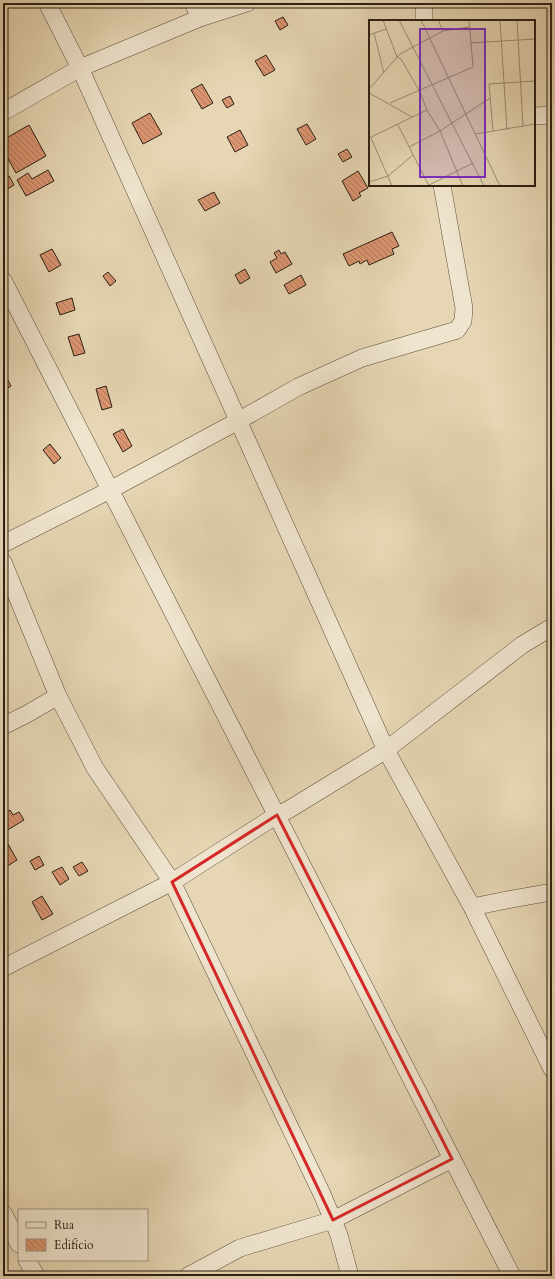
<svg xmlns="http://www.w3.org/2000/svg" width="555" height="1279" font-family="Cardo,serif">
	<defs>
		<pattern id="building-back-hatch" width="6" height="6" patternUnits="userSpaceOnUse"><rect width="6" height="6" fill="#db9571"/><path d="M-1 5l2 2M0 0l6 6M5-1l2 2" fill="none" stroke="#b2795c"/></pattern>
	</defs>
	<rect width="100%" height="100%" fill="#e6d6b3"/>
	<filter id="stains"><feTurbulence type="fractalNoise" baseFrequency=".005" numOctaves="4"/><feColorMatrix values="0 0 0 0 .2 0 0 0 0 .09 0 0 0 0 .02 0 0 0 .5 -.17"/></filter>
	<radialGradient id="worn" r=".72"><stop offset=".6" stop-color="#630" stop-opacity="0"/><stop offset="1" stop-color="#630" stop-opacity=".3"/></radialGradient>
	<path fill="url(#building-back-hatch)" stroke="#2b1f13" d="M283,17L288,25L280,30L275,21Z
		M266,55L275,70L264,76L255,61Z
		M202,84L213,103L202,109L191,90Z
		M230,96L234,104L227,108L222,100Z
		M150,113L162,134L143,144L132,123Z
		M307,124L316,139L306,145L297,129Z
		M29,125L46,156L16,173L3,150V140Z
		M240,130L248,145L235,152L227,137Z
		M347,149L352,157L343,162L338,154Z
		M48,170L54,181L26,196L17,180L28,173L32,179Z
		M358,171L368,188L359,193L361,196L353,201L342,181Z
		M9,176L14,185L4,191L3,179Z
		M214,192L220,203L205,211L198,200Z
		M392,232L399,246L392,249L394,254L369,265L367,260L360,264L359,261L349,266L343,254Z
		M52,249L61,265L49,272L40,255Z
		M279,250L281,254L285,252L292,264L276,273L270,262L277,258L274,253Z
		M245,269L250,278L240,284L235,275Z
		M108,272L116,281L110,286L103,276Z
		M301,275L306,285L289,294L284,285Z
		M72,298L75,310L60,315L56,303Z
		M79,334L85,353L74,356L68,337Z
		M3,371L11,386L3,391Z
		M106,386L112,407L102,410L96,389Z
		M123,429L132,446L123,452L113,434Z
		M50,444L61,458L54,464L43,450Z
		M10,810L13,815L19,812L24,820L6,831L3,826V821L5,820L3,815Z
		M8,844L17,860L6,867L3,861V847Z
		M39,856L44,865L35,870L30,861Z
		M82,862L88,871L79,876L73,867Z
		M62,867L69,879L60,885L52,872Z
		M42,896L53,914L42,920L32,902Z"/>
	<g fill="none" stroke-linecap="round" stroke-linejoin="round">
		<defs>
			<path id="minor" d="M47,3L80,68L386,750L472,907L552,1069
				M193,3L200,18
				M424,21V3
				M3,112L80,68L200,18L247,3
				M534,116L552,115
				M3,280L512,1276
				M3,544L110,490L238,421L298,387L362,358L457,330L463,321L464,308L442,185
				M3,562L58,696
				M3,726L27,714L58,696L95,768L172,882L277,815L288,810L386,750L522,645L552,627
				M472,907L512,899L552,892
				M3,968L172,882L322,1194L339,1235L350,1276
				M3,1213L19,1244
				M27,1260L36,1276
				M188,1276L240,1248L333,1220L452,1159"/>
		</defs>
		<use href="#minor" stroke="#5a4d3b" stroke-width="18"/>
		<use href="#minor" stroke="#efe4ce" stroke-width="17"/>
	</g>
	<path fill="none" stroke="#d62828" stroke-width="3" stroke-linejoin="round" d="M277,815L452,1159L333,1220L172,882Z"/>
	<g transform="translate(369 20)">
		<rect width="166" height="166" fill="#e6d6b3"/>
		<path fill="none" stroke="#9b8d73" stroke-width="1" d="M14,0L28,37L32,39L51,72L58,90M30,0L115,166M52,0L131,166M69,0L74,11M131,0L138,110M148,0L154,106M5,13L15,53M0,15L17,9M101,23L166,19M0,69L31,34L74,11L100,7M0,73L43,97M21,83L104,47L100,0M29,105L60,166M124,111L120,64L166,61M106,114L166,104M0,118L58,90L71,111L121,78M2,118L23,166M40,127L71,111L94,166M0,162L19,156L44,135M60,165L104,143"/>
		<path fill="#7b2cbf" fill-opacity="0.15" stroke="#7b2cbf" stroke-width="2" d="M51,9H116V157H51Z"/>
		<rect width="166" height="166" fill="none" stroke="#2b1f13" stroke-width="2"/>
	</g>
	<rect width="555" height="1279" fill="none" stroke="#e6d6b3" stroke-width="16"/>
	<rect x="4" y="4" width="547" height="1271" fill="none" stroke="#2b1f13" stroke-width="2"/>
	<rect x="8" y="8" width="539" height="1263" fill="none" stroke="#2b1f13"/>
	<rect x="18" y="1209" width="130" height="52" fill="#efe4ce" stroke="#a19583"/>
	<rect x="26" y="1222" width="20" height="6" fill="#efe4ce" stroke="#a19583"/>
	<text x="54" y="1229" font-size="12" fill="#2b1f13">Rua</text>
	<rect x="26" y="1239" width="20" height="12" fill="url(#building-back-hatch)" stroke="#a19583"/>
	<text x="54" y="1249" font-size="12" fill="#2b1f13">Edifício</text>
	<rect width="100%" height="100%" filter="url(#stains)"/>
	<rect width="100%" height="100%" fill="url(#worn)"/>
</svg>
